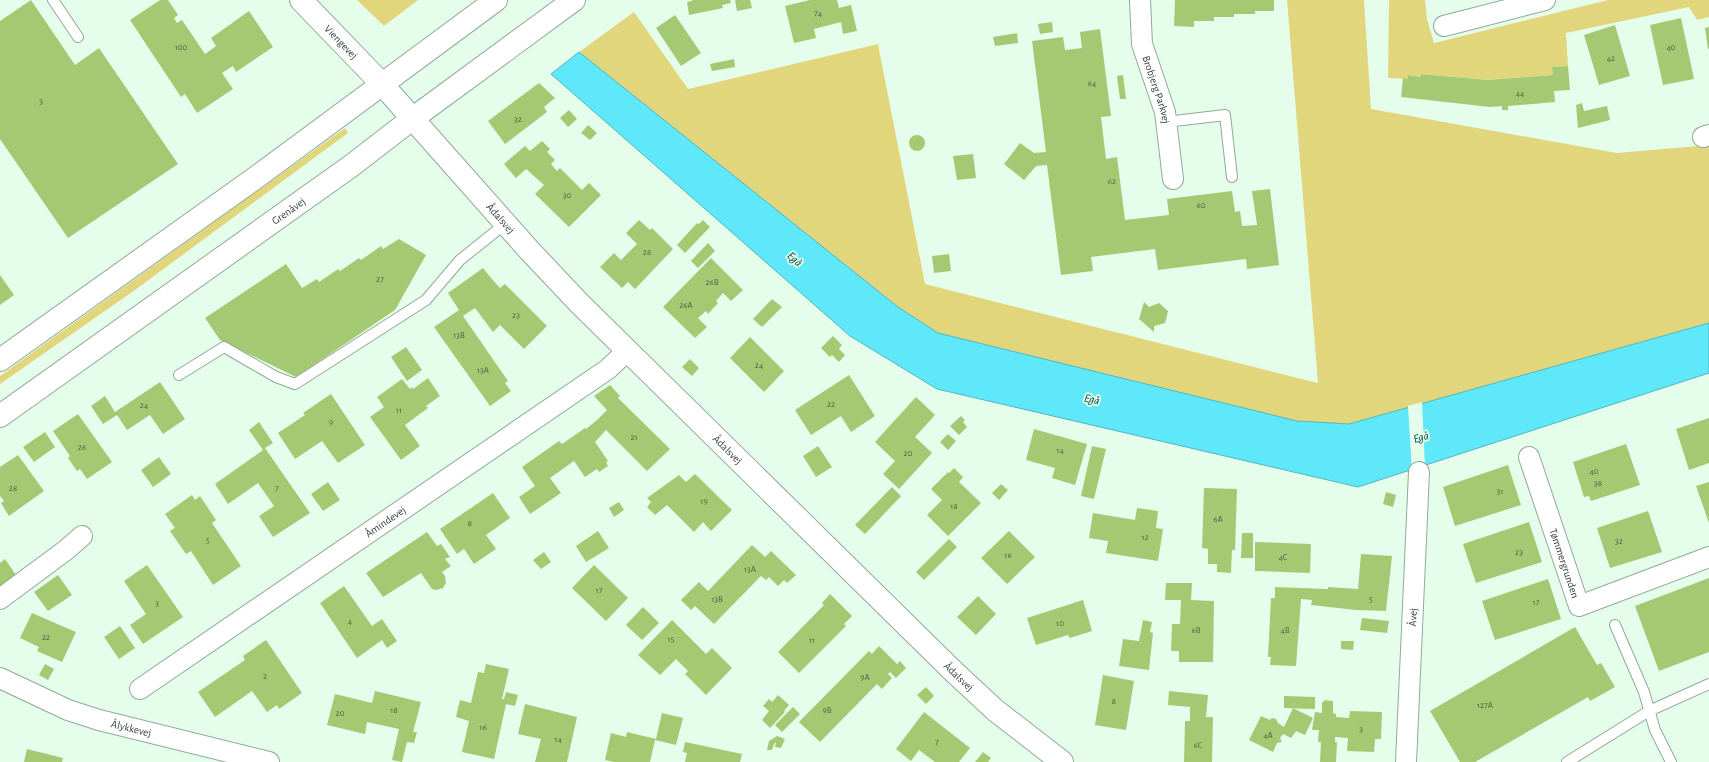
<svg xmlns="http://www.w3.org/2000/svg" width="1709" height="762" font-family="'Alegreya Sans',sans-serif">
	<rect width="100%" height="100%" fill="#e5feec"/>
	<path fill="#e2d67d" d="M357,0H418L384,26Z
		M1287,0H1364L1371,109L1617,153L1709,145V323L1349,424L1297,421L938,333L898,307L579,52L634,12L688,89L878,44L925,284L1318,383Z
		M1389,0H1425L1427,19L1434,43L1608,0H1709V17L1697,20L1689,7L1566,33L1568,66L1552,67L1553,75L1488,80L1421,74V77L1409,75L1408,79L1388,78Z
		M345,128L348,133L135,290L0,384V376Z"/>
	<path fill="#5fe8f9" stroke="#52b5bf" d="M579,52L898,307L938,333L1297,421L1349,424L1709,323V373L1358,487L937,389L850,336L551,74Z"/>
	<path fill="#e5feec" d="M1422,402L1425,467L1412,472L1408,406Z"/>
	<path fill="#a4c973" d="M31,0L75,65L99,48L178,164L68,238L0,139V21Z
		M160,0H168L178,15L174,18L177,23L182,20L205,54L216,46L211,38L249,11L273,47L236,72L233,66L222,73L233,89L197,113L185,94L181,97L130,20Z
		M692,0H730L731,3L722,5L723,8L689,15L687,2L692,1Z
		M735,0H750L752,8L737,11Z
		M810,0H837L839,8L851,5L857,31L843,34L841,22L814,29L816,38L794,43L785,6Z
		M1175,0H1274V11H1255V14H1234V17H1214V21H1194V27L1174,26Z
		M675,15L701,53L681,66L656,28Z
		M1681,18L1694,79L1663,85L1650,25Z
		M1052,22L1053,32L1040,34L1038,24Z
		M1615,25L1630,76L1599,85L1584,35Z
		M1709,27V49H1708L1705,28Z
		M1100,29L1111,116L1101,117L1106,159L1117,157L1125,220L1169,215L1167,199L1232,191L1235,212L1240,211L1242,226L1257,225L1252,191L1270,189L1279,265L1247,269L1246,259L1158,270L1155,249L1091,257L1093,271L1061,275L1047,165L1036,166L1024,180L1004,164L1020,143L1034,153L1046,152L1032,41L1063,37L1065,50L1082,48L1080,32Z
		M1017,33L1018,43L995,46L993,37Z
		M734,59L735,67L712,71L710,64Z
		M1568,66L1570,90L1554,91L1555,102L1508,106V110H1502V106L1490,107L1401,97L1403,78L1408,79V75L1421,77V74L1488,80L1553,75L1552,67Z
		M1123,75L1126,99H1120L1117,76Z
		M539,83L555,98L544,107L547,112L505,144L488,121Z
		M1582,103L1584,111L1607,106L1610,120L1578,128L1576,105Z
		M569,110L577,119L568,127L560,118Z
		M588,125L597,133L590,140L581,133Z
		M909 143a8 8 0 1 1 16 0a8 8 0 1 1-16 0Z
		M542,141L550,149L547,152L555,160L551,164L557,171L560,168L582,190L589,183L601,195L569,227L535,194L544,185L526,169L516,178L504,164L525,146L530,151Z
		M973,154L976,178L957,180L953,156Z
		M639,220L650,230L652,228L673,249L635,289L628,282L622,288L600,267L614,253L621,260L637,244L626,233Z
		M703,220L710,227L685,253L677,245L697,223L699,224Z
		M399,239L426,255L395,310L296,377L220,340L205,318L286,264L302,288L317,279L319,282L338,269L340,271L359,258L361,260L381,246L383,249Z
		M708,243L715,251L698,268L691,261Z
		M949,254L951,271L934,273L932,256Z
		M711,258L743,290L731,301L723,293L716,301L718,303L708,314L706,311L698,318L707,327L695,338L663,307Z
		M483,268L491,278L500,288L505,284L547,326L524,349L500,325L493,332L475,308L463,316L508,381L505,383L511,391L490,406L434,327L459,310L448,293Z
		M0,275L14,295L0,305Z
		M772,299L782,307L762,327L753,319Z
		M1144,302L1149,307L1159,303L1168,311L1165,323L1154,326V332L1139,319Z
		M833,336L842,345L839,349L845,355L839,362L832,355L830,357L821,348Z
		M750,337L784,371L764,392L730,358Z
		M406,347L422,370L407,381L391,357Z
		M690,359L699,368L692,376L682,367Z
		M849,375L875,416L851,432L841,416L811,435L795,410Z
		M428,378L440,396L426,406L428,408L405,425L420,446L401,460L370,417L384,407L377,397L402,379L410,389L412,387L413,389Z
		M160,382L185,419L163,434L150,415L127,430L117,415L103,424L91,406L105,396L115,412Z
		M610,385L620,396L618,398L670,449L647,471L606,430L595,442L608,461L606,462L608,466L599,472L597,469L585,477L574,461L550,478L561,493L530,514L519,497L535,486L522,467L559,441L562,444L585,428L586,429L597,420L607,410L594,396Z
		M331,394L365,445L338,463L322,441L295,459L278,433L305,415L303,413Z
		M916,397L935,415L915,437L932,453L899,489L883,474L895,461L875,442Z
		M78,414L112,462L87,479L80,469L77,471L68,458L70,456L53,431Z
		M961,416L965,420L963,422L967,427L959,435L950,426Z
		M1709,418V463L1689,470L1676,429Z
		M259,422L273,443L265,448L310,513L273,537L259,516L274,506L258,483L228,504L215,484L263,450L249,430Z
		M1034,429L1087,444L1075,485L1052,478L1055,468L1026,460Z
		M45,432L55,447L34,462L23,447Z
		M948,434L956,441L948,450L940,442Z
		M1626,444L1640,485L1591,501L1589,496L1584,497L1573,462Z
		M818,446L832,467L816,477L803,456Z
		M1092,446L1106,449L1094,499L1081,496Z
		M18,455L44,491L9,516L1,503L4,501L0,496V467Z
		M159,457L171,474L153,487L141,470Z
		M1508,465L1521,505L1455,526L1443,487Z
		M954,468L963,477L959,482L981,503L948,536L927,515L942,500L931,489L948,472L949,473Z
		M695,474L732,510L711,531L703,522L694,532L667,505L655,515L647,507L651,502L647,498L679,475L686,482Z
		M328,482L340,500L323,511L311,494Z
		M1709,482V523L1696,486Z
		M1001,484L1008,490L999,500L992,493Z
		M892,487L901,496L865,534L855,525Z
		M1204,488L1237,489L1235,550H1232L1231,573L1217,572V564H1208V549L1202,548Z
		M1386,492L1396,495L1393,507L1383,504Z
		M493,493L510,518L486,535L496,549L474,564L464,549L457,554L440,529Z
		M192,495L195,500L200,496L216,520L212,523L241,566L213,585L191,551L186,554L170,531L175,528L165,514Z
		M619,502L624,510L614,517L609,508Z
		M1137,508L1158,511L1156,528L1163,529L1158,561L1106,553L1108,541L1089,538L1093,513L1135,520Z
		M1648,511L1662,552L1610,568L1597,528Z
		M1529,522L1542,562L1476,583L1463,544Z
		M598,531L609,548L586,562L576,546Z
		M1009,531L1035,557L1007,584L981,558Z
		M427,532L437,546L441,544L450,557L445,559L451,566L442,572L445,576L446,583L443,588L436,590L432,589L421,573L383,597L366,573Z
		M1242,533H1253V558H1241Z
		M949,539L957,547L924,580L916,572Z
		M1255,542L1311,544L1310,573L1255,571Z
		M752,545L765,557L771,551L796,575L787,583L784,580L778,586L769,577L766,580L761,576L714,624L695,606L691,610L681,600L699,582L708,591Z
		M544,552L551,562L541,569L533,560Z
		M1361,554L1392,556L1386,611L1356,610L1311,605L1312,600L1301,599L1296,666L1270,665L1271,657H1268L1271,598H1275V587L1328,589V587L1358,589Z
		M5,559L16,575L0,587V563Z
		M147,565L183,617L143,644L130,625L146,614L124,581Z
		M594,565L628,598L606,621L572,588Z
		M58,575L72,595L48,611L34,592Z
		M1709,578V652L1659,671L1635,606Z
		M1548,579L1561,619L1495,640L1482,601Z
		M1166,583H1192L1191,600L1214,601L1213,662H1179V651H1171L1172,624H1180L1181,600H1165Z
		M344,586L372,626L382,619L397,641L387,648L382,640L357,658L320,603Z
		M830,594L852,616L844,624L846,626L799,673L778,652L824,605L822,603Z
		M978,596L996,614L976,635L957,617Z
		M1083,600L1092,631L1070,638L1068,635L1036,645L1027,618Z
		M643,607L659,623L642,640L626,625Z
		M32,613L76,632L62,662L37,651L39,647L20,638Z
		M1362,618L1389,621L1387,633L1360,630Z
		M672,620L706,654L712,648L732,668L706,695L685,674L688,671L676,659L660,675L638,655Z
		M1143,620L1152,622L1150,632L1153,633L1149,670L1119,666L1123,639L1139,641Z
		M120,626L135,648L119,659L104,637Z
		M1575,627L1597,665L1601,663L1615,687L1590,701L1588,697L1475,762H1460L1430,711Z
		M266,640L302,693L279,709L277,705L267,712L252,691L215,717L198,692L245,660L243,656Z
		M1341,641H1354L1353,650L1341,649Z
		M879,646L897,664L900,661L906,668L896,678L890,672L888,674L892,678L882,689L877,684L820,742L799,722L869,651L872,654Z
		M45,664L54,669L48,680L39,675Z
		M486,664L509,669L502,699H504L506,692L518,695L515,706L506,704L494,759L462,752L469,721L456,717L460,700L471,703L478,672L484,673Z
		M1103,675L1134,681L1126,730L1095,725Z
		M926,687L934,696L926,704L917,695Z
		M375,691L421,702L413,732H417L414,743L407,742L402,762L392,760L399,729L367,722L365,734L327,725L335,694L372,703Z
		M1169,691L1208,695L1206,717H1213L1212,762H1184L1185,721H1190V707L1168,705Z
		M778,695L789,705L784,711L785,712L770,728L762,720L769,711L763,706L769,699L772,702Z
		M1284,696L1315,697V709L1284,708Z
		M1324,700L1333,701V713L1336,714V717L1349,718L1350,711L1382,712L1381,739H1375L1374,752L1347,751L1348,738L1335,737V742H1337L1336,762H1320L1321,742H1318L1319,730H1312L1315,712L1322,713V702H1324Z
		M525,704L577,717L567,762H535L541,739L518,734Z
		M793,707L800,714L782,732L775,725Z
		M1293,708L1313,718L1305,735L1296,731L1291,738L1283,734L1280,738L1282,742L1277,743L1273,752L1249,740L1261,716L1270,720L1272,718L1276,719L1278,723L1284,727Z
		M924,712L970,748L959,762H935L919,750L911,761L896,749Z
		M662,713L683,718L676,745L655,740L650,762H614L605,760L611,733L626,737L627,732L656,739Z
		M777,736L785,739L781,748L775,747L776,742L774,744L772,750H767L769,741Z
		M685,742L742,754L740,762H685L687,753L683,752Z
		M27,749L63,758L62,762H24Z
		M983,752L991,758L988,762H975Z"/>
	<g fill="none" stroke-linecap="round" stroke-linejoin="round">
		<defs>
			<path id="lane" d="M53,0L78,37
				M1166,122L1225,115L1232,177
				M179,375L224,347L276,377L295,384L426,300L460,260L505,224
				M1615,625L1644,692L1655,730L1671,762
				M1567,762L1649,711L1709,684"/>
			<g id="street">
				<path id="s1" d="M1140,0L1142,44L1165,112L1173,179"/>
				<path d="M1444,26L1545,0"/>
				<path d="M1703,137L1709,135"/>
				<path id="s2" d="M1529,457L1579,606L1709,557"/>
				<path d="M0,599L66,550L82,536"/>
				<path id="s3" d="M0,678L68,710L99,720L269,762"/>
				<path id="s4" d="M140,689L608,369L627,351"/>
				<path id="s5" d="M1406,762L1419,472"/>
			</g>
			<g id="secondary">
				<path id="s6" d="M301,0L381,83L529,250L579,303L953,671L995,710L1062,762"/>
				<path d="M0,360L258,176L496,0"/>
				<path id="s7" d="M0,416L351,166L412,119L574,0"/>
			</g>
		</defs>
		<use href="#lane" stroke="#92a998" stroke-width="12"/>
		<use href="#street" stroke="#92a998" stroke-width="22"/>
		<use href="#secondary" stroke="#92a998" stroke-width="24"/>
		<use href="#lane" stroke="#fff" stroke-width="10"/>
		<use href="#street" stroke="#fff" stroke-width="20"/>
		<use href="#secondary" stroke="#fff" stroke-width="22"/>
	</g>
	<g text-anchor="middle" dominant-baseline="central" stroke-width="3.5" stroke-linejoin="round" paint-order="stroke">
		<g font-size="9" fill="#506146">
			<text x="818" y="13">74</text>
			<text x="181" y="47">100</text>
			<text x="1671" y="47">40</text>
			<text x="1611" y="58">42</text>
			<text x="1092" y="83">64</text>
			<text x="1520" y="93">44</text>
			<text x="41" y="101">3</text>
			<text x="518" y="119">32</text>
			<text x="1112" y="181">62</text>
			<text x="567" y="195">30</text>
			<text x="1201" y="205">60</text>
			<text x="647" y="252">28</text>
			<text x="380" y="279">27</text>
			<text x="712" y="282">26B</text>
			<text x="686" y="305">26A</text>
			<text x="516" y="315">23</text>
			<text x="459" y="335">13B</text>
			<text x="759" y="365">24</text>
			<text x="483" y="370">13A</text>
			<text x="831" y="404">22</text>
			<text x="144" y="405">24</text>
			<text x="399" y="410">11</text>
			<text x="331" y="422">9</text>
			<text x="634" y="437">21</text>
			<text x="82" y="447">26</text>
			<text x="1060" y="450">14</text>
			<text x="908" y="453">20</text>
			<text x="1594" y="471">40</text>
			<text x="1598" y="483">38</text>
			<text x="13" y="488">28</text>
			<text x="277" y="488">7</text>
			<text x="1500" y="491">31</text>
			<text x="704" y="501">19</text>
			<text x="954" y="506">18</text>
			<text x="1218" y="519">6A</text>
			<text x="470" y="523">8</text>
			<text x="1145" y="537">12</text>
			<text x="208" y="540">5</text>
			<text x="1619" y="541">32</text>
			<text x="1519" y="552">23</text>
			<text x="1008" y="555">16</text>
			<text x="1283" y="557">4C</text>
			<text x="750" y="569">13A</text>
			<text x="599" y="590">17</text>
			<text x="717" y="599">13B</text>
			<text x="1371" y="599">5</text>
			<text x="1536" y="602">17</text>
			<text x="157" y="603">3</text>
			<text x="350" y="621">4</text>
			<text x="1060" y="623">10</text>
			<text x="1196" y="630">6B</text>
			<text x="1285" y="630">4B</text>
			<text x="46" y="637">22</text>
			<text x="671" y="639">15</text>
			<text x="812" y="640">11</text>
			<text x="265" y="676">2</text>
			<text x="865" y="677">9A</text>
			<text x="1114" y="701">8</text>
			<text x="1485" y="705">127A</text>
			<text x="394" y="710">18</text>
			<text x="827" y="710">9B</text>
			<text x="340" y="713">20</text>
			<text x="483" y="727">16</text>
			<text x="1361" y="729">3</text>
			<text x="1268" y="735">4A</text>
			<text x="558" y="739">14</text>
			<text x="937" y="742">7</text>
			<text x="1198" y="745">6C</text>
		</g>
		<g font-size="11" fill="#343e37" stroke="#e5feec">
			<text stroke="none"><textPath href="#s6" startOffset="58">Viengevej</textPath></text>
			<text stroke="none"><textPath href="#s1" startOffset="92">Brobjerg Parkvej</textPath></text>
			<text stroke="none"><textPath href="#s7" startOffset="354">Grenåvej</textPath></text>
			<text stroke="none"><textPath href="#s6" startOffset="296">Ådalsvej</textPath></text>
			<text stroke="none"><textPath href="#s6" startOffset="620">Ådalsvej</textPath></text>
			<text stroke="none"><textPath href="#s4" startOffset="297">Åmindevej</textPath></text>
			<text stroke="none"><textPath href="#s2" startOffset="112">Tømmergrunden</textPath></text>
			<text stroke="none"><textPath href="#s5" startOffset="145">Åvej</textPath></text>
			<text stroke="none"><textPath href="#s6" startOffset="944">Ådalsvej</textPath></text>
			<text stroke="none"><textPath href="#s3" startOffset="141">Ålykkevej</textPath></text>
		</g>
		<g font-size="12" font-style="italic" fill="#004249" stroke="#e5feec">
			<text transform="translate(795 259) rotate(43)">Egå</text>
			<text transform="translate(1092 399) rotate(13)">Egå</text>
			<text transform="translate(1421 437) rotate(-15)">Egå</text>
		</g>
	</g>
</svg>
